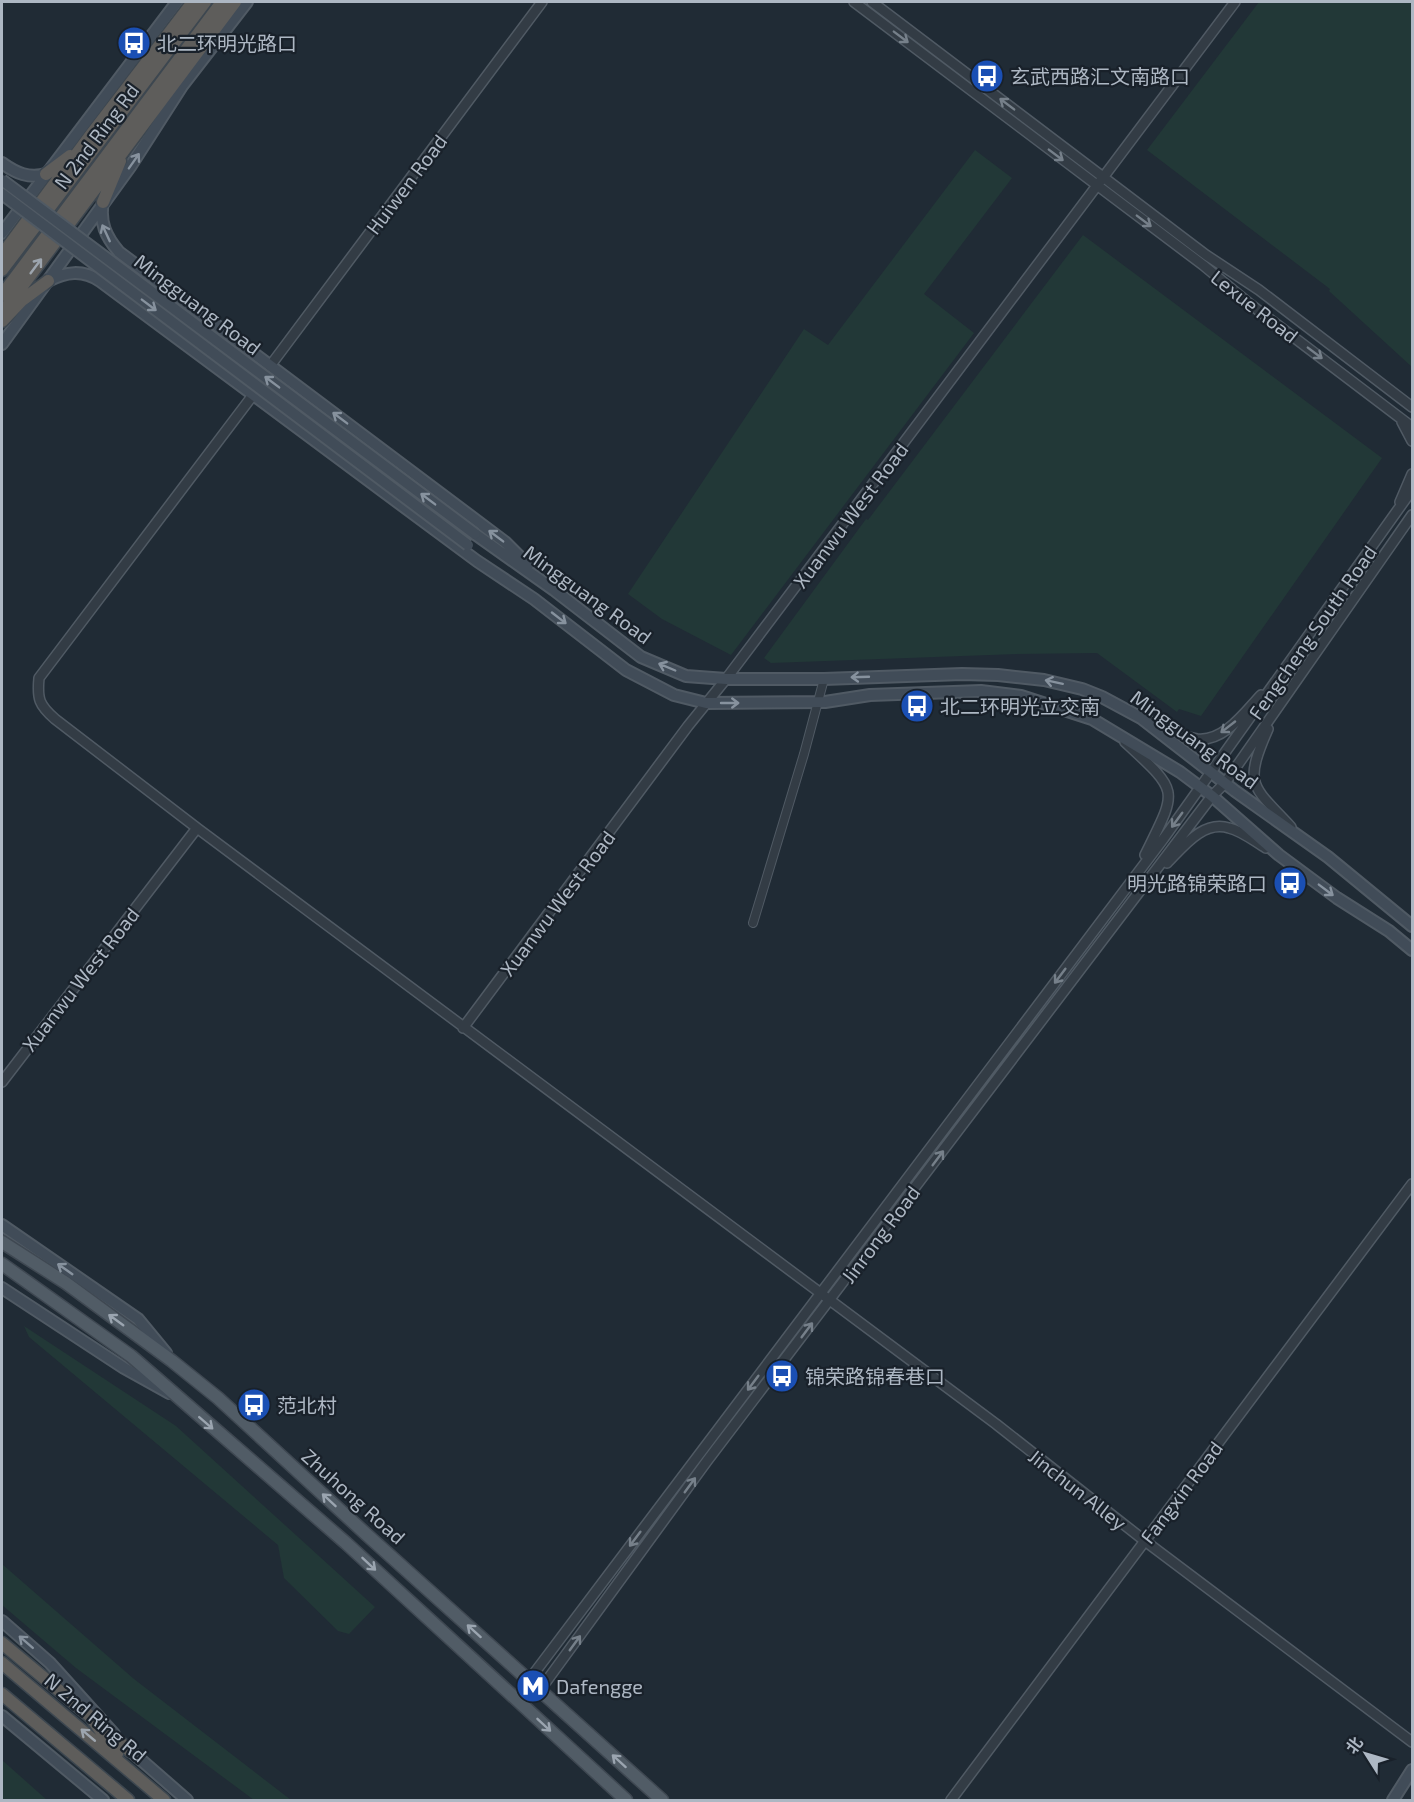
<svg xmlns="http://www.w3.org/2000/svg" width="1414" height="1802" font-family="'Exo 2','Noto Sans SC',sans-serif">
	<rect width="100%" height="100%" fill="#202b35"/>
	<path fill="#223837" d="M1259,2H1412V367L1329,291L1330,289L1147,150Z
		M975,150L1012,178L924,294L974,333L731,655L662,619L628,594L804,329L828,345Z
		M1083,235L1382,458L1201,716L1179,709L1177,712L1097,653L1017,654L771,663L764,658L866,519L868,520Z
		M24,1326L176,1426L375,1607L349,1634L338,1631L284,1578L278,1545L29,1337Z
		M2,1564L134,1679L291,1800H254L76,1668L2,1605Z
		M2,1760L47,1800H2Z"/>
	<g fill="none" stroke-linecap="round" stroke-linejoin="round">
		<defs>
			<path id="minor" d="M753,923L804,754L824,679"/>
			<path id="tertiary" d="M854,2L1203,265L1250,304L1412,427
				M872,2L1206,255L1259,290L1412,407
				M270,366L542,2
				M1402,422L1412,441
				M1400,502L1412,474
				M1148,720C1163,727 1180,736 1197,739C1224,742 1245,712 1261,695
				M1268,729C1243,786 1252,785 1291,827
				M1125,742C1180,793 1178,788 1145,855
				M197,828L55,719C39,705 37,699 39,678L253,395
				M1167,863C1183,847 1203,820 1229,828C1242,831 1254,841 1266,848
				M463,1028L688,726L726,679L1235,2
				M2,1082L197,828L996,1424L1145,1541L1412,1742
				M529,1680L1164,838L1412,490
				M540,1690L707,1461L1212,796L1225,783L1412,515
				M951,1800L1412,1184"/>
			<path id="secondary" d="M2,163C16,173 29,179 46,174
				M103,202C99,222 106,237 119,252L505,542L528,565
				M2,233L177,2
				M48,281C66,272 82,269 100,281L477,561L534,599L626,670L674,695L706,703L825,702L870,695L981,691L1021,696L1092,719L1180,772L1212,796L1279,855L1337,898L1389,931L1412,950
				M2,344L130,167L182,86L247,2
				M475,534L554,590L641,657L686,676L726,679H824L962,674L998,675L1044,680L1082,689L1102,697L1141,718L1235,791L1328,857L1412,926
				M2,1225L138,1319L166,1353
				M2,1288L124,1368L169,1393
				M2,1621L50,1663L114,1734
				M2,1716L103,1800
				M124,1745L187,1800
				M1393,1800L1412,1770"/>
			<path id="primary" d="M2,1242L66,1283L172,1361L218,1398L366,1534L662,1800
				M2,1264L131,1356L346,1543L626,1800"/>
			<path id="trunk" d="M46,174L70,156
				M103,202L120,161
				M2,255L90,136L193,2
				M2,270L205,2
				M2,295L222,2
				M2,313L235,2
				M2,321L21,301L48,281
				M2,1643L91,1717L117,1754
				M2,1663L164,1800
				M2,1694L128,1800
				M106,1730L130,1751"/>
		</defs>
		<use href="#minor" stroke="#505a64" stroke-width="10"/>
		<use href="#tertiary" stroke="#505a64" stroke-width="12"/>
		<use href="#secondary" stroke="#505a64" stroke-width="14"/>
		<use href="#primary" stroke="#3f4852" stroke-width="15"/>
		<use href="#trunk" stroke="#3d4750" stroke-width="15"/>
		<use href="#minor" stroke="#333c45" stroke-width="8"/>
		<use href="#tertiary" stroke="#333c45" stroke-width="9"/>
		<use href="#secondary" stroke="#414c58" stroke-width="10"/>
		<use href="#primary" stroke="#515c66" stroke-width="12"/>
		<use href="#trunk" stroke="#5e5d5b" stroke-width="12"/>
		<defs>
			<path id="secondary-bridge" d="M2,180L475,534
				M2,194L468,545"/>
		</defs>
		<use href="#secondary-bridge" stroke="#505a64" stroke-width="14" stroke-linecap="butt"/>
		<use href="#secondary-bridge" stroke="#414c58" stroke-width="10"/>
	</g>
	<defs><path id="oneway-shaft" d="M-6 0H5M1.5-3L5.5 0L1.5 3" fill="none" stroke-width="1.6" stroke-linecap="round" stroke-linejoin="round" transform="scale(1.5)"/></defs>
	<g stroke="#76808a">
		<use href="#oneway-shaft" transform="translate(901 37) rotate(37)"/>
		<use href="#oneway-shaft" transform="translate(1007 104) rotate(-143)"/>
		<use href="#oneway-shaft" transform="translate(1056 155) rotate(37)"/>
		<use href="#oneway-shaft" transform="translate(1144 221) rotate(37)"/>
		<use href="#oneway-shaft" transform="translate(1315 353) rotate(37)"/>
		<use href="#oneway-shaft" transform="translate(1228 727) rotate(142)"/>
		<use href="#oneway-shaft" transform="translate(1177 820) rotate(126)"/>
		<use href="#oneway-shaft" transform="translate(1060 976) rotate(127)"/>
		<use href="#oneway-shaft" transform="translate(938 1158) rotate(-53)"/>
		<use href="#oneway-shaft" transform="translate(807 1330) rotate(-53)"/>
		<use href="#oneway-shaft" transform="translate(753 1383) rotate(127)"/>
		<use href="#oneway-shaft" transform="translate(690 1485) rotate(-54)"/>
		<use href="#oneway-shaft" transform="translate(635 1539) rotate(127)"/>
		<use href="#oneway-shaft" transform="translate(575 1643) rotate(-54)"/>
	</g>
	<g stroke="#87929e">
		<use href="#oneway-shaft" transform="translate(134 161) rotate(-55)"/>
		<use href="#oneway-shaft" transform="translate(106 233) rotate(-115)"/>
		<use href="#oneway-shaft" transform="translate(149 305) rotate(37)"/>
		<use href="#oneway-shaft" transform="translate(272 382) rotate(-143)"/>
		<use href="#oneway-shaft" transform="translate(340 418) rotate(-143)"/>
		<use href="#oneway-shaft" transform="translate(428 499) rotate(-143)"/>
		<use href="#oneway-shaft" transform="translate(496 536) rotate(-143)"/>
		<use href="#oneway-shaft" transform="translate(559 618) rotate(38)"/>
		<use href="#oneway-shaft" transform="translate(667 667) rotate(-157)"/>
		<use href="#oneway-shaft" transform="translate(860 677) rotate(178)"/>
		<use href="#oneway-shaft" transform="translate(1054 682) rotate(-168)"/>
		<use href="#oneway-shaft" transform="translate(730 703)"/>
		<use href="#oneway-shaft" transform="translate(1326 890) rotate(37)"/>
		<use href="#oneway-shaft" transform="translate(65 1269) rotate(-145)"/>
		<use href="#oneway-shaft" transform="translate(26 1642) rotate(-139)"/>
	</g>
	<g stroke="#9da5ae">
		<use href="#oneway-shaft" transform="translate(36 266) rotate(-53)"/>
		<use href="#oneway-shaft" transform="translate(88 1735) rotate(-140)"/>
	</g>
	<g stroke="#9ba5b0">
		<use href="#oneway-shaft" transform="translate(116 1320) rotate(-144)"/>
		<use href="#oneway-shaft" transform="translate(206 1423) rotate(41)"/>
		<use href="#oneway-shaft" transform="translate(329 1500) rotate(-137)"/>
		<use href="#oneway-shaft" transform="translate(369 1564) rotate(43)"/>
		<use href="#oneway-shaft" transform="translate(474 1631) rotate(-138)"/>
		<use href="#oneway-shaft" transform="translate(544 1725) rotate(43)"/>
		<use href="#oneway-shaft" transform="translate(619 1761) rotate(-138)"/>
	</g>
	<defs>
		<symbol id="bus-disc" viewBox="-11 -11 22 22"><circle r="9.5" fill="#1a4fb4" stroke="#19212a"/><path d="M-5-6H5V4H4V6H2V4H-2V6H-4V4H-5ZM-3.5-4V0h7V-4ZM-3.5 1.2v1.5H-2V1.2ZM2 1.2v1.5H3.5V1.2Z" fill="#fff"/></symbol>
		<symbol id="metro-disc" viewBox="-11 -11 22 22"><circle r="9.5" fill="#1a4fb4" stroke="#19212a"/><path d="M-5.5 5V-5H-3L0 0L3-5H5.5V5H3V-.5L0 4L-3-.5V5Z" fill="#fff"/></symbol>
	</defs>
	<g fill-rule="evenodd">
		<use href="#bus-disc" x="115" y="24" width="38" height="38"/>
		<use href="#bus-disc" x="968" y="57" width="38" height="38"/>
		<use href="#bus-disc" x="898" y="687" width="38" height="38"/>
		<use href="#bus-disc" x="1271" y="864" width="38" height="38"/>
		<use href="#bus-disc" x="763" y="1357" width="38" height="38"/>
		<use href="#bus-disc" x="235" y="1386" width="38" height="38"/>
		<use href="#metro-disc" x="514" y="1667" width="38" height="38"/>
	</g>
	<g text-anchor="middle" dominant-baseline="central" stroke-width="4.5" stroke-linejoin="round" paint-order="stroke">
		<g font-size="20" fill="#adb7c3" stroke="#19212a" text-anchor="start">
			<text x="157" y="43">北二环明光路口</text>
			<text x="1010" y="76">玄武西路汇文南路口</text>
			<text x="940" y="706">北二环明光立交南</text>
			<text x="1267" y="883" text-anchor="end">明光路锦荣路口</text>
			<text x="805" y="1376">锦荣路锦春巷口</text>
			<text x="277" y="1405">范北村</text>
			<text x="556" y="1686">Dafengge</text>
		</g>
		<g font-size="20" fill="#adb7c3" stroke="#19212a">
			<text transform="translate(96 136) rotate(-53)">N 2nd Ring Rd</text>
			<text transform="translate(406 184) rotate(-53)">Huiwen Road</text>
			<text transform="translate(198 304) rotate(37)">Mingguang Road</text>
			<text transform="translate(1255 306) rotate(38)">Lexue Road</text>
			<text transform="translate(850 515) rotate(-53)">Xuanwu West Road</text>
			<text transform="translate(588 594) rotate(36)">Mingguang Road</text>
			<text transform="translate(1312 632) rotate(-55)">Fengcheng South Road</text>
			<text transform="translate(1195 739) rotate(36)">Mingguang Road</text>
			<text transform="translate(557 903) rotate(-53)">Xuanwu West Road</text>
			<text transform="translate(80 979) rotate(-52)">Xuanwu West Road</text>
			<text transform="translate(880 1234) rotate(-53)">Jinrong Road</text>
			<text transform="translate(1078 1489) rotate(38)">Jinchun Alley</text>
			<text transform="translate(1181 1492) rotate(-53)">Fangxin Road</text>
			<text transform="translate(354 1496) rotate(42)">Zhuhong Road</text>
			<text transform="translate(96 1717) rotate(40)">N 2nd Ring Rd</text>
		</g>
	</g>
	<rect width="1414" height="1802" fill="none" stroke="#adb7c3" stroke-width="6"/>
	<g transform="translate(1366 1754) rotate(307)" stroke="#19212a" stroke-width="4.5" paint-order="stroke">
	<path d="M0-4.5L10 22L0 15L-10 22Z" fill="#adb7c3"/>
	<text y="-9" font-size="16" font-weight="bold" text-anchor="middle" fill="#adb7c3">北</text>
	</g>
</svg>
